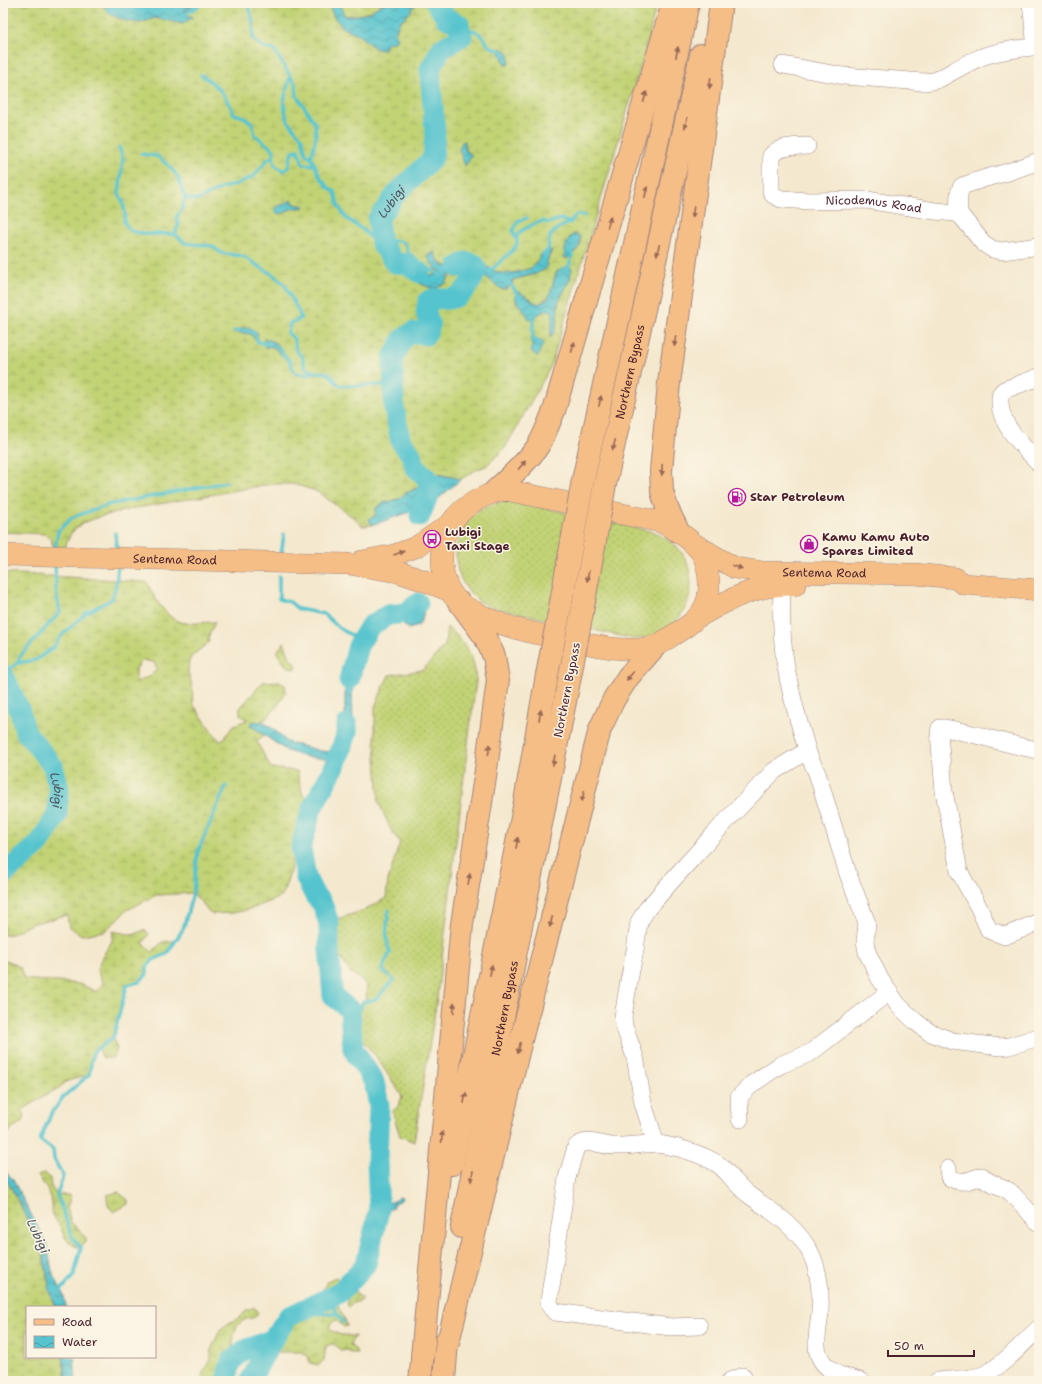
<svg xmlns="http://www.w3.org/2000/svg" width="1042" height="1384" font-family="'Shantell Sans',sans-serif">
	<defs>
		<pattern id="grass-dots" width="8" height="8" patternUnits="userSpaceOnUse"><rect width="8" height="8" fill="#c2d376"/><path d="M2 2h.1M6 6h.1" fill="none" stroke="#a8b566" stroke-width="1.8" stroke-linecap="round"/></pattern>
		<pattern id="wetland-marsh" width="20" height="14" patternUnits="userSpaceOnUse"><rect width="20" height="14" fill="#c2d376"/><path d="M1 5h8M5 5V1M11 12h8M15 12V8" fill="none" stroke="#a8b566"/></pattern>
		<pattern id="water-waves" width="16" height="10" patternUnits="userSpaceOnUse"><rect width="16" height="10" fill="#57c4ce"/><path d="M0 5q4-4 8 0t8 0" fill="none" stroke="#4a9fa7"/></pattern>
	</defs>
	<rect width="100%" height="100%" fill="#fcf5e5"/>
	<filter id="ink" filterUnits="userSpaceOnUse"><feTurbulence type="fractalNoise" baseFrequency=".025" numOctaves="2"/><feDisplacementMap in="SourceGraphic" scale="8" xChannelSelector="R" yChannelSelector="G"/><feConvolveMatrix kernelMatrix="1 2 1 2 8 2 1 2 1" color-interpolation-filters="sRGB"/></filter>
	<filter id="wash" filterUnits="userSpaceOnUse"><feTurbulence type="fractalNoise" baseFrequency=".012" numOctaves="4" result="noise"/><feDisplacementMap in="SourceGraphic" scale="16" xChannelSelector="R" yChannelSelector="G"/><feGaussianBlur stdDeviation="0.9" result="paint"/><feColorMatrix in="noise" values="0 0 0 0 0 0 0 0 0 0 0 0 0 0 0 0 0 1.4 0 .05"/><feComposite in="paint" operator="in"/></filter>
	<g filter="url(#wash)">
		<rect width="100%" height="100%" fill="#f4e9cf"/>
		<path fill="url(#grass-dots)" stroke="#867950" d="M512,501L655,532C665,538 675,543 682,553C702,584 687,625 653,636C647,638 640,638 634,639L491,607C485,604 479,602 475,598C448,574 450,530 480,510C490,503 501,502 512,501Z
			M447,627L459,638L468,650L474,665L476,681L470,727L437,998L414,1142L400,1136L393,1114V1111L399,1105L402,1096L375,1055L358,1036L352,1009L366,1000L367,985L350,972L340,957L326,940L337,919L365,910L386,898L388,880L400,842L391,830L379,803L375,741V706L389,675L423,670L445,645Z"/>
		<path fill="url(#wetland-marsh)" stroke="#867950" fill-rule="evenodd" d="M3,3H100L140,23L155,18L172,21L189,16L184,12L196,8L197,3L186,7L181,5H161L135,7L123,3H217L223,5L225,3H328L334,17L343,28L356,33L376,49L383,50L386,43L395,33L400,21L408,15L414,6L418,3H657L644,55L551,366L505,448L486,466L476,470L461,479L427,472L420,473L424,477L421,487L405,493L399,499L383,503L375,516L370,519L372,525L362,526L357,520L316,491L294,484H271L137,508L102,516L83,523L71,533L65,547H53L51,539L45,534L3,532ZM462,16L466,22L457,41L444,48V40C454,35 463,31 452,21ZM574,234L579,236L580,246L575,252L572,253L569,238ZM552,251L547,261L536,274L512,280L501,289L485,276L473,272L470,269C459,271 451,273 446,283L408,273L404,268L396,263H410L428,276L441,274L442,272L434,268L437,258C451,275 452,261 469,261C481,260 489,270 500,273C506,275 525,271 531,268C536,264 539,258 542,253ZM556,274L570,279L558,303L557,321L555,331L551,329L553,321V313L549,309L536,315V318L529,320L526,312L516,302L518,292L531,299L532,301L539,304C554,295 551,289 556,274ZM473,280V286L459,302V298L451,294Z
			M343,3H383C368,14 363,15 345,16L339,6Z
			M3,573L147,582C153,596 167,621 184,623C194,624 205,622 215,622L208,638L209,642L192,656L189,661L188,672L192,685L193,704L211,730L221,742L234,725L247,720L240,715V708L263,682L278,681L285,685L286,692L278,705L265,720L250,725L264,735L257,742L271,768L297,771L302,793L312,808L301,847L294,853L289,875L282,896L254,908L233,913L211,914L193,893L157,895L127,910L105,931L82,935L69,927L67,915L31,924L12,934L3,935ZM142,660L154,662L157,669L150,676L136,682V669Z
			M284,642L290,658L297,665L295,669C285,667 281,661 277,652Z
			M144,930L149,934L143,943L152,952L162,942L175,941C173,945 170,952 166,954C156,961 147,958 147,974L139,982L127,986L113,1038L117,1049L113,1058H103L98,1048L93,1052L89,1075L67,1081L60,1087L22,1110L25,1115L22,1122L12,1128L3,1141V959L20,967L24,979L80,984L97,992L103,983L97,970L102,957L112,941L113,931L133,935Z
			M3,1173L20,1204L43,1253L50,1291L56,1307H27V1357H63L66,1378L65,1381H3Z
			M45,1173L50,1178L51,1187L57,1195H71L67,1208L71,1222L87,1239L81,1247L74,1246L65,1238L60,1226L52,1215V1203L47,1189L38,1176Z
			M118,1192L128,1200V1204L114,1212C108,1207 107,1203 107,1195Z
			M336,1277L339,1280C337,1288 335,1297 338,1306C340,1313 346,1318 347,1326L344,1327L336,1320L331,1323L329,1329C337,1335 345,1336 355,1336L350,1345L356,1350L357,1353H351L346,1350L341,1351L338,1347L333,1344L326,1346L324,1360L319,1365L310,1363L308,1356L302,1352H278L272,1354L256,1355L245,1353L233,1360L230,1381H200L203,1373L210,1362L212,1348L220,1330L229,1323L241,1317L246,1311L254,1307L258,1313L254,1318C238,1317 232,1333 233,1347L243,1341L254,1337L266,1338L291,1328L298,1320L295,1311C313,1303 319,1300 327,1281Z
			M351,1291H355L358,1296L362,1298L361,1301L353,1303L349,1307L347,1304L348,1300L345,1295Z"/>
		<path fill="url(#water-waves)" stroke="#50727c" d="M100,3H123L135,7L161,5H181L186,7L197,3L201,4L184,11L185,14L193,17L183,24L155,18L140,23L126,21L111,15Z
			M328,3H343L340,6L345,16L359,15L370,12L383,3H418L414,6L408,15L400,21L395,33L397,37L395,42L386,43L383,50L376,49L356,33L343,28L334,17Z
			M462,16L469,24C463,42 450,42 438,54L436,45C448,37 464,36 451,20Z
			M497,49C509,48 512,55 508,65H505L504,61Z
			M465,141V150L472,155L469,157V161L465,166L459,149L462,142Z
			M292,200L295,204L305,206L302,208C299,208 294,208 291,209C285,212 282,216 275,212V208Z
			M574,234L580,236V246L567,259L564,257C565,248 566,240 574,234Z
			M552,250L547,261V268L536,274L512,280L513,284L506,289H501L485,276L473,272L470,269L461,270L449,276L446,283L436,288L428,287L417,282L404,268L395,263H410L428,276L441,274V272C434,267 430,264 428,255L435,252C436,257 438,262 443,265C448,270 462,261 469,261C481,261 490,270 500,273C506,275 525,271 531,268C536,264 539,258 542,253Z
			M566,267L572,268L570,279L558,303L557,321L555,331L550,338L553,313L548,309L537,315L536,318L529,320C525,308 517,307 515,296L518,291L531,299L532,301L539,304L548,299L557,271Z
			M473,280V286L460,302L459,298L451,293C459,290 465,284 473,280Z
			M248,327L257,332L258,339L255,340L251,334L239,333L240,329Z
			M532,336L542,341L544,344L541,348L538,357L531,351L532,345L530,338Z
			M264,338C273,341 279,344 283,353L280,354L275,348L271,346L265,348Z
			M427,472L461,479L430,506L424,515H412L410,512L372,525L369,519L375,516L376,508L383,503L399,499L405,493L421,487L424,477L420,473Z
			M412,602H422C426,610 423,618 418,626L409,629L404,625L407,608Z
			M351,647L354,648C360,658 354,672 353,684C351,701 355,719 351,736C349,745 343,753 337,760L306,757L287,751L250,725L252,721L259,722L262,721L275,730L287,742L321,751L339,752L341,737L344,729L345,715V685L351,655Z
			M352,1036L357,1043L366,1068L355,1064L349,1057V1045Z
			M369,1074C378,1079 379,1084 377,1094L372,1089Z
			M378,1133L383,1145L378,1174L384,1178L386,1182L379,1196L376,1189L378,1174L370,1156L371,1147Z
			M3,1169L12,1178L47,1245L52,1271L64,1296L66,1307H56L50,1291L43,1253L20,1204L3,1173Z
			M399,1197L402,1198L400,1201L394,1203L393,1208L386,1211L380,1229L374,1232L370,1216L379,1200L385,1204L394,1201Z
			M63,1357H74L76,1381H65L66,1378Z"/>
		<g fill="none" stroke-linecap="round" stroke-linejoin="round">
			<path stroke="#57c4ce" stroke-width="3.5" d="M246,3C253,15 254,25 253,39L264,48L274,50L296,85L297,96L315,123L316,137L311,157L320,177L328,187L335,192L338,205L346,218L363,230L373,240L381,243
				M182,16L203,3
				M464,32L471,30L476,31L484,38L489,46L501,51
				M201,75C219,86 225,95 234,114L244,117L252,123L255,135L274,150L273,157
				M290,76L284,101L285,111L288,121L302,138L306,154L311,157
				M119,147L123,159L119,194L123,202L125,214L124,222L131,231L146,234H175L185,243L212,246L221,253L242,256L275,276L285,285L301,317L297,321L290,323L288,333L294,339L296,351L302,356L305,368L315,372L328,373L340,386L386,385L394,388
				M141,154L157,156L169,166L178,177L185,198L182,209L176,218L179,224L175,234
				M185,198L198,200L222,188L237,184L254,176L268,159L273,157L275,165L283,171L288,168L292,152L298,150L303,164L315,165
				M380,235L392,241H401L406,245L408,253L430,269L443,276
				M516,238L513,231L518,221L527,218
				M543,254L548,250L550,236L558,228L569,223
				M564,269L568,268L572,257L571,249
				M490,271L513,250L517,244V235C524,228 533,224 543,221L548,223L561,219L570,223L575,216L580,214L584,216
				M509,282L519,296
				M533,315C535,323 530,332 534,340
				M234,331H243
				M255,335L258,342L265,344H270
				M281,350L283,355L289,360L295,373L307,375L315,372
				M115,533L117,548
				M55,547L58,531L70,519L76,516L107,505L227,482
				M281,555L284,534
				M279,576V599L290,602L298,609L324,614L340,629L355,637L360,643
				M17,663L21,655L60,612L56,591L55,564
				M5,678L10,669L17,663L36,660L53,648L62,635L86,613L112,599L116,585L118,565
				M350,1021L358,1014L363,1002L376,999L394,980L383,971C383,964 387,959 390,952C384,937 387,926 389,910
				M58,1294L74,1275L81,1247L73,1239L57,1195L63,1176L54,1159L53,1150L40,1140L51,1114L64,1096L89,1075L93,1052L113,1038L127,985L139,982L147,974V967L153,960L167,954L183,929L193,893L198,851L226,786
				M330,1297L337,1314
				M297,1313L337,1314L343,1322"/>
			<g stroke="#57c4ce" stroke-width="21">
				<path id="s1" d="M420,273L406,264L395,263L381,243L378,219L398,192L433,158L435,133L430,69L441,49L462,36L459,24L446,18L436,3"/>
				<path d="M420,516L429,493L428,479L415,467L411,454L401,442L394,408L393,358L403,339L413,332L426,335L430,325L426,313L428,301C437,296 440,300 449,299C463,298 472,281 477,270L474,264L466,262L458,267"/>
				<path id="s2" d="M3,674L20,711L25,731L53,766L59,789L57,815L39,844L3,875"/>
				<path d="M349,680L358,646L370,626L388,615L406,613L418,603"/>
				<path d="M226,1381L231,1360H233L243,1351L273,1339"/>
				<path d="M250,1381L273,1339L288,1317L339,1293L366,1264L379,1210L377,1160L379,1105L374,1082L353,1049L350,1010L333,996L329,950V923L322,903L315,896L306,878L301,847L312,808L335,766L347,733V725"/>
			</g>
		</g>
	</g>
	<g filter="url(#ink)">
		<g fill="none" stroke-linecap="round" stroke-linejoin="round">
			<defs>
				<g id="minor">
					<path d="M1031,3L1036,47"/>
					<path d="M783,65L844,76L924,82L933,81L939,79C958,69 977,56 999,52C1012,49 1026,48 1039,46"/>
					<path id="s3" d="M807,146C795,147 780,145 771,156V191L773,195L781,199L809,201L867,200L935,211L956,213L962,217L983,243L992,249L1002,251L1010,250L1039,246"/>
					<path d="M959,214C959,206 957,193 962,186L986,178L1008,172L1039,161"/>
					<path d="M1039,377L1004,390C1000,393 1000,396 1000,401C999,425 1024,447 1039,463"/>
					<path d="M782,584C781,611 781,640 786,667C791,697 800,727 809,756"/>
					<path d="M1039,750C1006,745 976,733 944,728H940L939,733L944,791L959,871L979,908L989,930L1005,936L1039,922"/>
					<path d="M740,1119L739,1097L752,1084L780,1065L810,1053L889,992"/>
					<path d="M656,1144L643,1103L635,1057L624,1026L623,1017L628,986L635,950L639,922L647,909L676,876L728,819L774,771L800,755L806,754L809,756L817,773L848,874L867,923L865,941L867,952L880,979L898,1005L916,1022L929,1032L952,1041L1001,1047L1009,1046L1039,1037"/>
					<path d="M948,1169L949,1177C961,1185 970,1180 982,1176C988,1184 1000,1185 1009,1191C1018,1198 1031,1215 1039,1223"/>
					<path d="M699,1326L671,1327L555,1312L550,1306L549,1301L567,1178L576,1147C586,1137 602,1146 614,1146C628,1147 643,1143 656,1144C676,1146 703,1154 719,1165C730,1174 738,1187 749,1195C772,1212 794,1224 809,1250C819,1268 821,1292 820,1312C818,1336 809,1357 834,1372C841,1377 852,1378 860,1381"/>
					<path d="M730,1381L743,1376"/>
					<path d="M938,1381C952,1379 976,1380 987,1373C1006,1363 1024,1342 1039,1328"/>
				</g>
				<g id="major">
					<path d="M506,490L661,522C676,530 690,538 700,551C705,557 707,566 708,573C713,604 701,619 675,634C668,638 661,644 654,646C647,648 637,649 630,649C611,650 591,644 573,641C538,634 506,629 475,612C470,609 463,606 459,602C448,592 443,577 442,562C442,554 442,545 444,538C452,511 481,494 506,490Z"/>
					<path id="s4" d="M696,545L735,568L762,572L915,574L955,578L964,584L1039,590"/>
					<path id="s5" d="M3,555L348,564L398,572L425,581L450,591"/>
					<path d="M362,561L394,555L416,547L453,522"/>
					<path d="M700,616C731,598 758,584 795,585"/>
				</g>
				<g id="highway">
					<path d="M583,480L688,3"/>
					<path id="s6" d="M605,484L701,55"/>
					<path d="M494,492C509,478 524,465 536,449C544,438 548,424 554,411L673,3"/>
					<path d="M678,531L667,508L662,491L661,471L669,383L721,3"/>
					<path d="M560,608L573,536"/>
					<path d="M582,612L595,540"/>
					<path d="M452,1164L523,813L547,675"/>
					<path id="s7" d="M462,1227L569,681"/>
					<path d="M445,1355L519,1048L600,729L614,699L628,677L655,646"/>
					<path d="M422,1357L462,924L485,777L498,680L494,656L485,637L460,603"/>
					<path d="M420,1381L424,1342"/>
					<path d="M444,1381L447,1340"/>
				</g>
			</defs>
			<use href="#minor" stroke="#9f847d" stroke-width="18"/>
			<use href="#major" stroke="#9f847d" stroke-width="22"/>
			<use href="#highway" stroke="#9f847d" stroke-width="24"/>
			<use href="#minor" stroke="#fff" stroke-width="17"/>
			<use href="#major" stroke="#f6be87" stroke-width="21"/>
			<use href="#highway" stroke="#f6be87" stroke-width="22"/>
			<defs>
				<path id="highway-bridge" d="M573,536L583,480
					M595,540L605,484
					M547,675L560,608
					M569,681L582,612"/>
			</defs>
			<use href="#highway-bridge" stroke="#9f847d" stroke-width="24" stroke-linecap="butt"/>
			<use href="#highway-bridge" stroke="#f6be87" stroke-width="22"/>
		</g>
		<defs><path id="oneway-solid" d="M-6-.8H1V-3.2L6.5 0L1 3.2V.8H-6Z"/></defs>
		<g fill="#976754">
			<use href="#oneway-solid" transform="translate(677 52) rotate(-78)"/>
			<use href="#oneway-solid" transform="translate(710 83) rotate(97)"/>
			<use href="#oneway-solid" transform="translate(645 97) rotate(-74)"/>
			<use href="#oneway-solid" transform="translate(686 123) rotate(103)"/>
			<use href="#oneway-solid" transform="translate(646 192) rotate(-78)"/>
			<use href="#oneway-solid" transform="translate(693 212) rotate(98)"/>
			<use href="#oneway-solid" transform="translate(609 222) rotate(-74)"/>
			<use href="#oneway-solid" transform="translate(658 250) rotate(103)"/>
			<use href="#oneway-solid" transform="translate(675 341) rotate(98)"/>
			<use href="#oneway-solid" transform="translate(573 347) rotate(-74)"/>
			<use href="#oneway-solid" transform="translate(600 401) rotate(-78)"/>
			<use href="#oneway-solid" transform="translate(614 445) rotate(103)"/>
			<use href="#oneway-solid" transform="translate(522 465) rotate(-50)"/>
			<use href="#oneway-solid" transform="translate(662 470) rotate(92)"/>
			<use href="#oneway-solid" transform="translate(399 553) rotate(-20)"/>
			<use href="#oneway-solid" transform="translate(737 567) rotate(18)"/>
			<use href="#oneway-solid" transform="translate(588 576) rotate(100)"/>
			<use href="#oneway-solid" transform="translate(630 676) rotate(128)"/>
			<use href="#oneway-solid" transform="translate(540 715) rotate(-80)"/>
			<use href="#oneway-solid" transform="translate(489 750) rotate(-83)"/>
			<use href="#oneway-solid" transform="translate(554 760) rotate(101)"/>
			<use href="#oneway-solid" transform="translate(583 796) rotate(104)"/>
			<use href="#oneway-solid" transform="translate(517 843) rotate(-79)"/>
			<use href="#oneway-solid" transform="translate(469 879) rotate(-81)"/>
			<use href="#oneway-solid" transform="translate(551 922) rotate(104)"/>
			<use href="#oneway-solid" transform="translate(491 970) rotate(-79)"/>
			<use href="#oneway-solid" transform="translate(454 1008) rotate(-85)"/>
			<use href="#oneway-solid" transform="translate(519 1048) rotate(104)"/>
			<use href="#oneway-solid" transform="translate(465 1098) rotate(-79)"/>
			<use href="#oneway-solid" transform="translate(442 1137) rotate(-85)"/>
			<use href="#oneway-solid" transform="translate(472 1176) rotate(101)"/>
		</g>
	</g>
	<defs>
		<symbol id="fuel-ring" viewBox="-11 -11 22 22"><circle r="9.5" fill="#fcf5e5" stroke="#b5179e" stroke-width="1.5"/><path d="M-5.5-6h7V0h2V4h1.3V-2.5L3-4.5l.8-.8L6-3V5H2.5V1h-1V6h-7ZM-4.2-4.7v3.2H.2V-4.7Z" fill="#b5179e"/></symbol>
		<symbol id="bus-ring" viewBox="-11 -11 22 22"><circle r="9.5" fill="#fcf5e5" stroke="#b5179e" stroke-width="1.5"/><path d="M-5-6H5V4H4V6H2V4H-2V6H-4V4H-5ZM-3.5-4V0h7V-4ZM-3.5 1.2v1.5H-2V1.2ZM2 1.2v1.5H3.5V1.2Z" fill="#b5179e"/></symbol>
		<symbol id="shop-ring" viewBox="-11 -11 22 22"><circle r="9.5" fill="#fcf5e5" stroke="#b5179e" stroke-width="1.5"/><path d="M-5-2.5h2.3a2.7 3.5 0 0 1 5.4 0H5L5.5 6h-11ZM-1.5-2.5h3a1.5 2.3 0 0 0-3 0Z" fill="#b5179e"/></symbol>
	</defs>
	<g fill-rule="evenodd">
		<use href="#fuel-ring" x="727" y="487" width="20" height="20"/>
		<use href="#bus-ring" x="422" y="529" width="20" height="20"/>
		<use href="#shop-ring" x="799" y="534" width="20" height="20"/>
	</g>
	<g text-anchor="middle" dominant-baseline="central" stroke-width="3" stroke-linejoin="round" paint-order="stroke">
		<g font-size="12" fill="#4a1f2b" stroke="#fcf5e5">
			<text stroke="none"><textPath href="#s3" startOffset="180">Nicodemus Road</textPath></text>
			<text stroke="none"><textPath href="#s6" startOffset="115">Northern Bypass</textPath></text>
			<text stroke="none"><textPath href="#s5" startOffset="172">Sentema Road</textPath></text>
			<text stroke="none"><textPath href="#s4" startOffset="135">Sentema Road</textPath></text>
			<text transform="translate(567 690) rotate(-79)">Northern Bypass</text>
			<text stroke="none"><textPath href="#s7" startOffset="223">Northern Bypass</textPath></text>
		</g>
		<g font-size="12" font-weight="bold" fill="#4a1f2b" stroke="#fcf5e5" text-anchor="start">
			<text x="750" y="497">Star Petroleum</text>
			<text x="445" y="532">Lubigi<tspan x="445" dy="14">Taxi Stage</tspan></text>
			<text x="822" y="537">Kamu Kamu Auto<tspan x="822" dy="14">Spares Limited</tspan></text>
		</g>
		<g font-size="13" font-style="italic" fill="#4f5964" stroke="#fcf5e5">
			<text stroke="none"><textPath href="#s1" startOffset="98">Lubigi</textPath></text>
			<text stroke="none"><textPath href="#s2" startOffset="131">Lubigi</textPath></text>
			<text transform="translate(38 1236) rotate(65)">Lubigi</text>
		</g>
	</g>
	<rect width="1042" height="1384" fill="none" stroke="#fcf5e5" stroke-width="16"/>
	<rect x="26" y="1306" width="130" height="52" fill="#fcf5e5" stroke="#b59f9b"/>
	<rect x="34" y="1319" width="20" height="6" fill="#f6be87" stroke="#b59f9b"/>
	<text x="62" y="1326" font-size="12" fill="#4a1f2b">Road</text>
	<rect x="34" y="1336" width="20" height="12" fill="url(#water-waves)" stroke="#b59f9b"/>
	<text x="62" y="1346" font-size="12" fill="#4a1f2b">Water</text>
	<path d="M888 1350v6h86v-6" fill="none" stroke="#4a1f2b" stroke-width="2"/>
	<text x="894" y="1350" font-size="12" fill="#4a1f2b" stroke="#fcf5e5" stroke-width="3" paint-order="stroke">50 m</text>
</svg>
